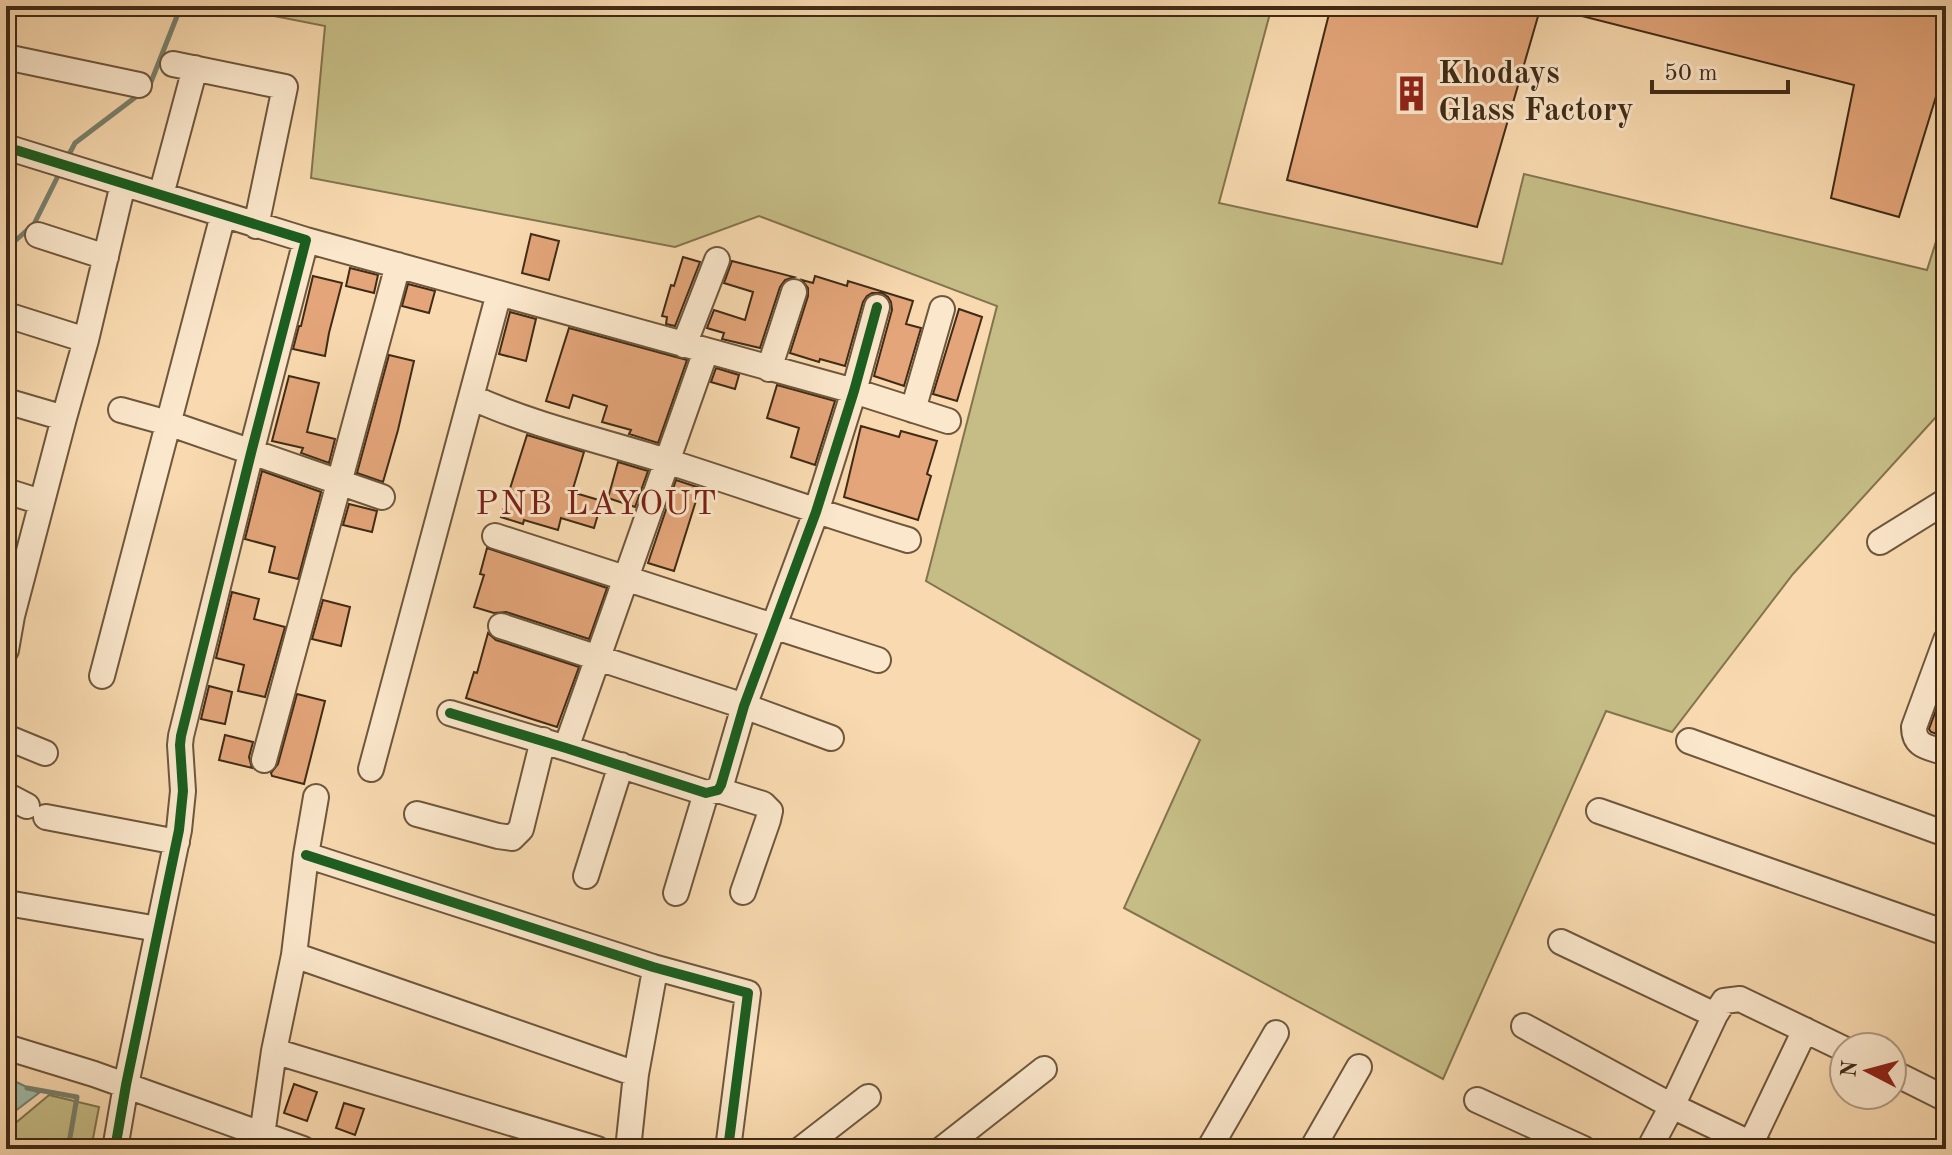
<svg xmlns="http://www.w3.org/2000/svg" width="1952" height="1155" font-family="'Old Standard TT',serif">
	<rect width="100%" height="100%" fill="#f9dab0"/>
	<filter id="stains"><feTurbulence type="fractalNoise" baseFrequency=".0025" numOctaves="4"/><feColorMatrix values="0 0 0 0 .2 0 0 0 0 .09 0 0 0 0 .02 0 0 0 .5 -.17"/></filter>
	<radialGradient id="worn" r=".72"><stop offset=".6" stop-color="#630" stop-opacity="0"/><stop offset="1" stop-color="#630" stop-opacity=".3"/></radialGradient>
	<path fill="#c6bd86" stroke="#83744e" stroke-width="2" d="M224,6H1272L1219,203L1502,264L1524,174L1927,270L1946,210V406L1793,574L1672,732L1606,711L1443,1079L1124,908L1200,740L926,581L997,306L759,216L675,247L311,178L325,26Z
		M49,1095L99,1107L91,1149H6V1131Z"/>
	<path fill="#9ebba8" stroke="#78816e" stroke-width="2" d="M6,1077L39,1093L6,1118Z"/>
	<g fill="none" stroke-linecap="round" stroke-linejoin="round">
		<path stroke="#78816e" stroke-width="5" d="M149,87L181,6
			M66,160L75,143L141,93
			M6,249L34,224L60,172
			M27,1088L77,1097L68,1149"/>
	</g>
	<path fill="#e3a579" stroke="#402b16" stroke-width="2" d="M1331,6H1541L1477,227L1287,180Z
		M1563,6H1946V64L1899,217L1831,198L1854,85L1562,11Z
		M531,234L559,241L549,280L522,273Z
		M683,257L700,262L675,326L666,324L667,317L662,316L671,285L674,286Z
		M732,261L794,277L785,280L780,287L760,348L722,339L724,333L707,328L714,310L745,320L753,292L724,283Z
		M350,268L378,275L374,293L346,286Z
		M313,276L342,283L329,333L325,356L293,349L299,326H301Z
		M815,276L847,286L848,281L913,301L906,324L921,328L904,386L874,376L892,310L891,302L888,297L882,293H872L867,296L863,302L845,366L820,359L819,362L790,353L808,296V288L802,280L813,283Z
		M408,284L435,291L429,313L402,306Z
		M959,309L982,317L957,401L933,394Z
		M510,312L536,319L526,361L499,354Z
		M569,328L687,360L658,443L629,434L631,430L602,422L607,406L573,395L569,408L546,401Z
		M389,355L414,361L398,430L383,482L357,473Z
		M716,368L739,375L735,389L711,382Z
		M289,376L319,383L307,432L335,439L329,463L301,453L303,448L272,441Z
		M777,385L835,401L815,465L791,457L799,428L767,418Z
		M861,426L899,437L901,431L937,441L927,474L931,476L918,520L844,497Z
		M527,435L584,452L572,492L602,501L594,528L561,518L558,530L524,520L523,524L501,517Z
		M618,462L648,471L635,507L608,498Z
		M262,471L321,492L298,579L269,572L275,547L245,539Z
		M676,480L700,488L674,571L648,563Z
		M349,504L377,511L372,532L343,525Z
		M487,548L607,588L589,639L506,612L494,613L474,607L484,575L480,574Z
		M232,592L259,599L254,619L285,627L265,697L238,691L244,665L216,658Z
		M323,600L350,607L341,646L312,639Z
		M488,633L496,640L579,667L557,727L466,698L474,672L477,673Z
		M1946,683V737L1931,732L1929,729Z
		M209,686L232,692L225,724L201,719Z
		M297,694L325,701L304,784L272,776L271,773L278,764Z
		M225,735L253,742L249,757L252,768L219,760Z
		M294,1084L317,1092L307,1121L284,1113Z
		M344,1103L364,1109L355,1135L336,1128Z"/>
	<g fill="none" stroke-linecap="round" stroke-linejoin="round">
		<defs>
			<path id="minor" d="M6,57L139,85
				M173,64L285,87L256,226
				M6,147L306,240L251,453L181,736L180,745L183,791L179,830L126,1085L115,1149
				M161,195L195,68
				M38,235L106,257
				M306,240L854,391L948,421
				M7,315L86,340
				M684,345L717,260
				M769,369L794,292
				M471,397C532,425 599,440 663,460C745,486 826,515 908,540
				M6,401L64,418
				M121,410L168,423L382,497
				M913,410L942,309
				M6,491L41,502
				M495,536L878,660
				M1880,542L1946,501
				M501,626L744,706L831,738
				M1946,640L1914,727C1914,748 1930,747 1946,753
				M6,650L12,616L64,418L86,340L123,184
				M102,676L223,215
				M450,713L566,748L706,793L718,790L721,785L744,706L816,512L854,391L877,307
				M6,737L45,753
				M1689,741L1946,834
				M566,748L706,351
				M264,760L398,265
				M371,769L499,293
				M718,790L763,804L770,811L768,820L743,892
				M6,795L27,806
				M1599,811L1946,933
				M417,814L498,836L512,838L521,829L543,740
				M46,817L177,842
				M306,855L653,967L748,993L728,1149
				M586,876L621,765
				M676,893L706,793
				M13,904L158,929
				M1561,942L1715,1015
				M294,955L636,1074
				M1524,1026L1672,1106L1762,1149
				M6,1047L94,1074L303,1149
				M274,1051L597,1149
				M1892,1072L1946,1099
				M1477,1100L1584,1149
				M1751,1143L1805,1030
				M260,1149L274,1051L294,955L306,855L316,797
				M628,1149L636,1074L655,970L653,967
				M801,1149L868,1097
				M942,1149L1044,1069
				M1209,1149L1276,1033
				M1312,1149L1359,1067
				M1649,1149L1672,1106L1715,1015L1724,1001L1740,999L1844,1049"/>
		</defs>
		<use href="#minor" stroke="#6e573c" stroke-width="28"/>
		<use href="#minor" stroke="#fbe7cc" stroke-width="24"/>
		<defs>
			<path id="cycleway" d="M6,147L306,240L251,453L181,736L180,745L183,791L179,830L126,1085L115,1149
				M450,713L566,748L706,793L718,790L721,785L744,706L816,512L854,391L877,307
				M306,855L653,967L748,993L728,1149"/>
		</defs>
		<use href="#cycleway" stroke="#fbe7cc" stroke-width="15"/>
		<use href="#cycleway" stroke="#1b5e20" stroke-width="10"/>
	</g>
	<defs>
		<symbol id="building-bare" viewBox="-9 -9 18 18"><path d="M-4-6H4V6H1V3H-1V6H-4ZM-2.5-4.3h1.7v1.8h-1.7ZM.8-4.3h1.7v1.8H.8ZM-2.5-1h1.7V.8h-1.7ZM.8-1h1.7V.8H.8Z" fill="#8f2418" stroke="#fbe7cc" stroke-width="2.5" paint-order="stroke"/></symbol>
	</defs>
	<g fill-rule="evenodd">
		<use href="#building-bare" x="1386" y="68" width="51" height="51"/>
	</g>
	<g text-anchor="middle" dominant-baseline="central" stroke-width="6" stroke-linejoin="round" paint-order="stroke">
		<g font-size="32" font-weight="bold" fill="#402b16" stroke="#fbe7cc" text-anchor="start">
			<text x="1438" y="75">Khodays<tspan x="1438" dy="37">Glass Factory</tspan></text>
		</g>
		<g font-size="34" letter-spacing="2" fill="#7a1f14" stroke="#fbe7cc">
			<text x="597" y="505">PNB LAYOUT</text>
		</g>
	</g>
	<rect width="1952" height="1155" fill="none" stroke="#f9dab0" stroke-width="32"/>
	<rect x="8" y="8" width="1936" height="1139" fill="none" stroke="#402b16" stroke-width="4"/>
	<rect x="16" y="16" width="1920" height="1123" fill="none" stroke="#402b16" stroke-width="2"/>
	<g transform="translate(1868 1071) rotate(276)"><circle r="38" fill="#fbe7cc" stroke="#b09c83" stroke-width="2"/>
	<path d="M0-6L14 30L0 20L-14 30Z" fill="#8f2418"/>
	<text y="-12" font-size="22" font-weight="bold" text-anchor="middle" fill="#402b16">N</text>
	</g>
	<path d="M1652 80v12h136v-12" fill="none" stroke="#402b16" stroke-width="4"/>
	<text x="1664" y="80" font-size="24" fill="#402b16" stroke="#fbe7cc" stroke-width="6" paint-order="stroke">50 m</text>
	<rect width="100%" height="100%" filter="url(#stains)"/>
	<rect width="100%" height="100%" fill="url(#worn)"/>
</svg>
